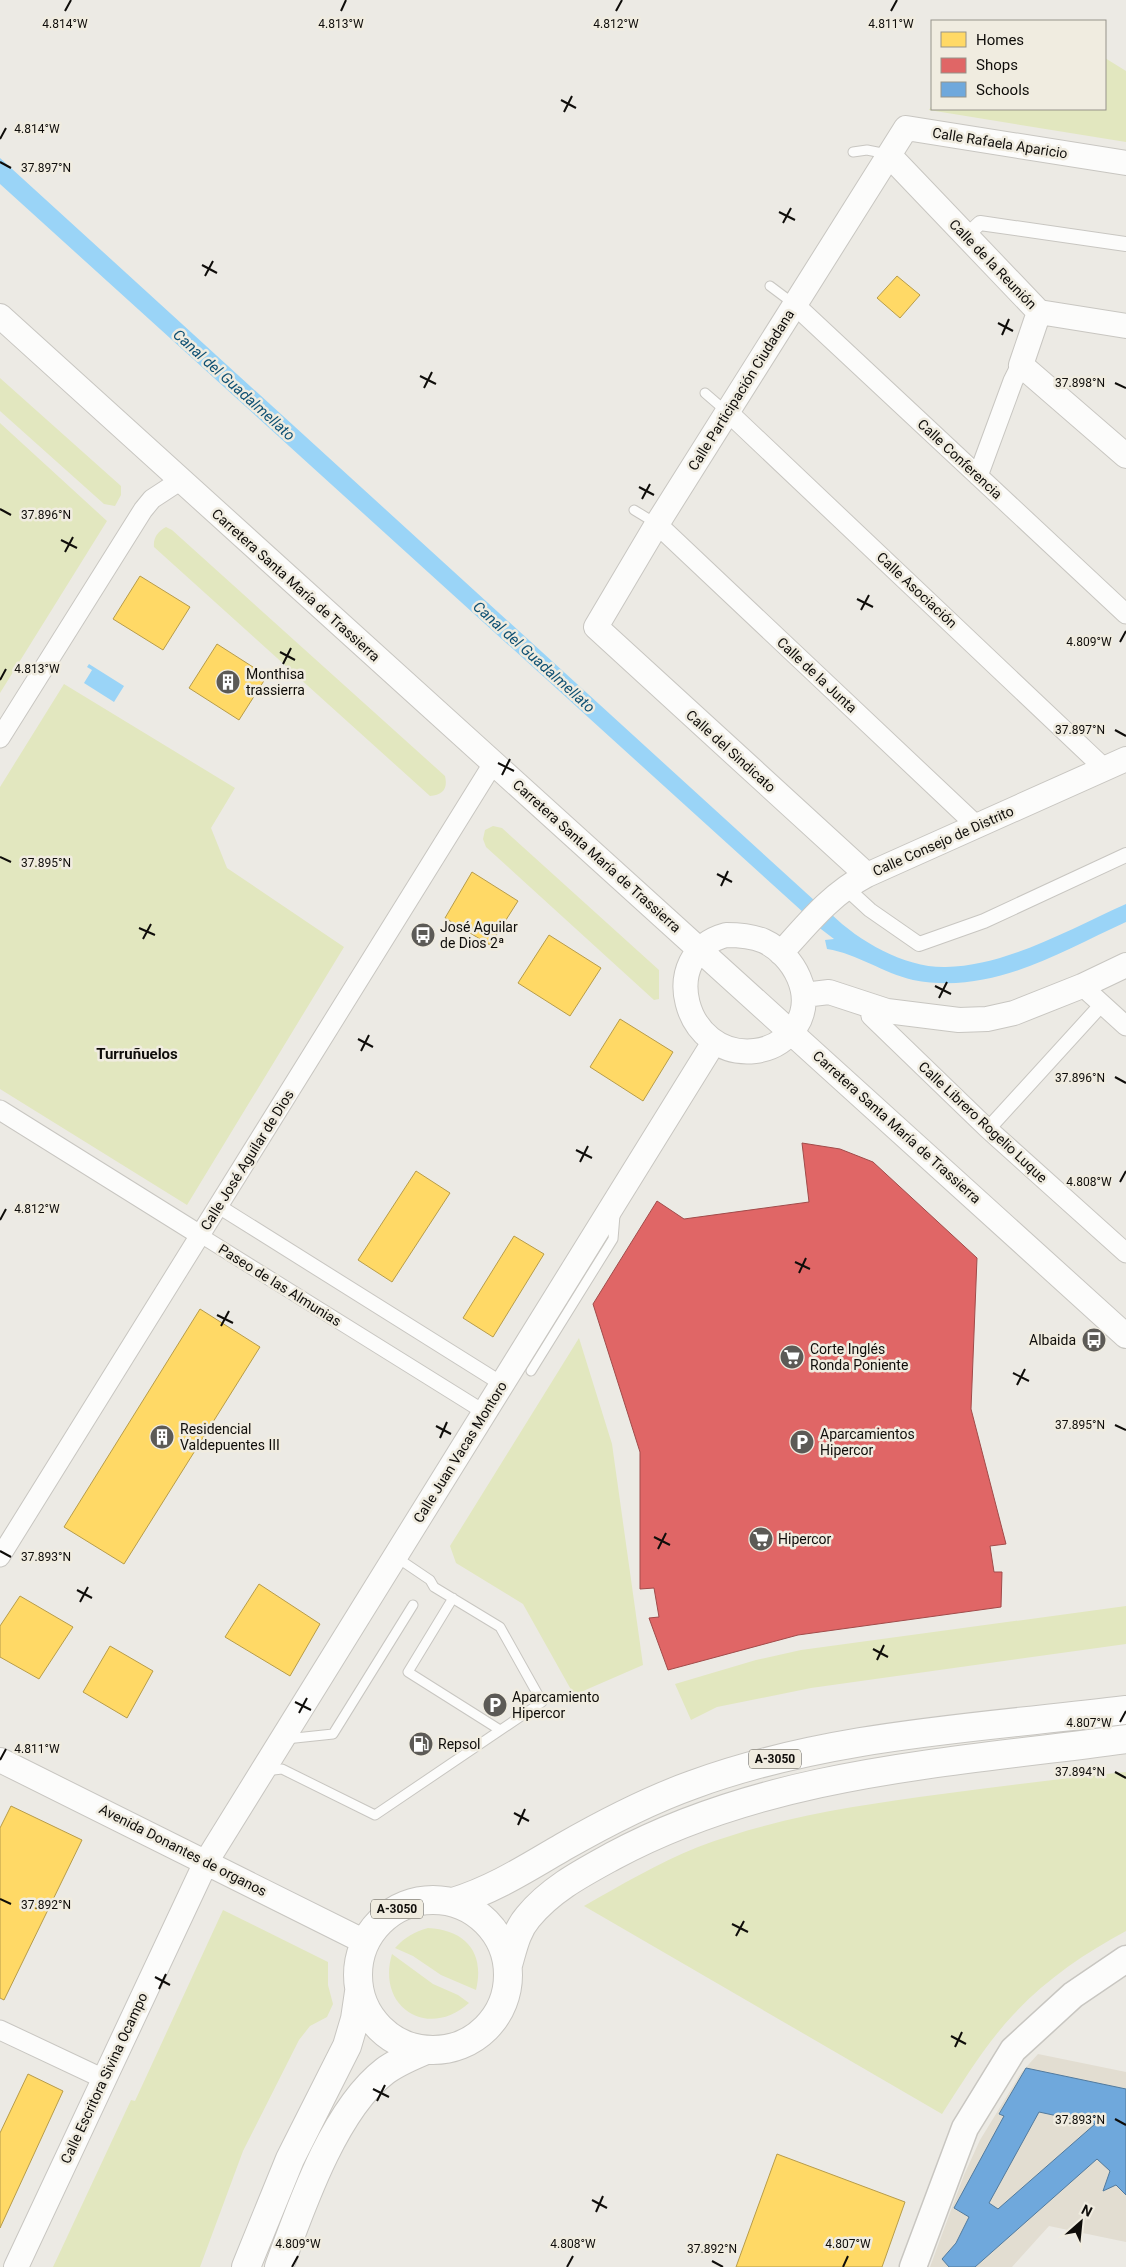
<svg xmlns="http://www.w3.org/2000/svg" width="1126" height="2267" font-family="Roboto,sans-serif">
	<rect width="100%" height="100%" fill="#eceae4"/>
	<path fill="#e2ddd1" d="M1038,2054L1126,2072V2242L1049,2226L1012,2267H930L964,2175L980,2140L1021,2073Z"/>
	<path fill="#e2e7bf" d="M1105,58L1126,71V142L929,110L932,105V109H1105Z
		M0,378L121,486V495L115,506L104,504L0,411Z
		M0,423L107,521L0,693Z
		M166,527L172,530L445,776C448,789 443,795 430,796L154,547C153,538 158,531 166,527Z
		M64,684L235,788L211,828L227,868L344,947L187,1205L0,1089V787Z
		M493,826L502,828L659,970V999L654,1000L486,847L483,839L485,830Z
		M579,1338L612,1444L643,1665L574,1695L523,1604L456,1563L450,1546Z
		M1126,1606V1644L811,1688L717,1707L691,1720L675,1684L756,1660L801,1650Z
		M1126,1772V1931C1085,1953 1045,1980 1013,2015C985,2045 964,2080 942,2114L584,1906C621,1885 658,1863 698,1847C777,1817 859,1805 942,1794C1003,1786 1064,1778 1126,1772Z
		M223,1910L328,1962V1985L333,2004L327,2017L310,2026L299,2040L243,2151L200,2267H53L131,2100L135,2101Z
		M428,1928C466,1930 485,1953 476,1990L441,1975L413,1956L395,1948C405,1937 414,1932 428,1928Z
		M392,1954L433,1984L458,1995L469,2003C428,2040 376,2007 392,1954Z"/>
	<path fill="#9ad4f7" d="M0,158L815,901L804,913L0,184Z
		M89,664L124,686L114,702L84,683L92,670L87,667Z
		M1126,904V922C1056,954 992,995 913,980C883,973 858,954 827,949L825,940L834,939L817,926L831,914C860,942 905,968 946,967C1007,966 1072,928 1126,904Z"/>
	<path fill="#ffd966" stroke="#b79c4a" d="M897,276L920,295L900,318L877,298Z
		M140,576L190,607L163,650L113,619Z
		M217,644L267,676L239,720L189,688Z
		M472,872L518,901L490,945L445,918Z
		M549,935L601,968L570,1016L518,983Z
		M620,1019L673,1052L643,1101L590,1067Z
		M416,1171L450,1193L392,1282L358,1260Z
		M514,1236L544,1254L493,1337L463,1318Z
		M200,1309L260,1347L124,1564L64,1527Z
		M259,1584L320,1624L290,1676L225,1637Z
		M20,1596L73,1627L39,1679L0,1657V1626Z
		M110,1646L153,1671L127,1718L83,1692Z
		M11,1806L82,1840L4,2000L0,1998V1828Z
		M28,2074L63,2091L0,2228V2133Z
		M777,2154L905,2202L882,2267H736Z"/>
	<path fill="#e06666" stroke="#a14b4a" d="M802,1143L840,1149L873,1162L977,1258L971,1409L1006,1544L990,1546L994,1572H1002L1001,1607L798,1635L668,1670L649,1618L659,1617L654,1588L640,1589V1452L593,1304L657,1201L684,1219L809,1202Z"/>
	<path fill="#6fa8dc" stroke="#527a9d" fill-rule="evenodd" d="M1026,2068L1126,2089V2195L1116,2185L1103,2191L1110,2171L1097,2159L975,2267H949L942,2259L956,2243L969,2217L954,2208L1004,2116L999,2114ZM1039,2112L1095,2124L998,2209L989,2203Z"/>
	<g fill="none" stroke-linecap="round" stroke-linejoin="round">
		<defs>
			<path id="service" d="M853,152L867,150L887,154
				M770,286L794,304
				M705,393L727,412
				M634,510L657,524
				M531,1371L613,1239L615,1215
				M453,1598L408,1672L500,1730
				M286,1739L333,1734L413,1605
				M265,1771L282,1769L375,1815L542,1702L500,1627L434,1587L430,1580L396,1557"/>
			<path id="pedestrian" d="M966,236L980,223L1126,244
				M845,887L870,910L919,944L984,921L1126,855
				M988,1129L1102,1004
				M218,1206L502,1384
				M200,1235L484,1412"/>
			<path id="minor" d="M795,305L1126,614
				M728,412L1105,769
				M978,476L1013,381L1021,365
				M657,524L978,827
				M0,738L143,510L152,499L181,480
				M1082,986L1126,1026
				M874,1006L871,1016L988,1129L1126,1253
				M0,1110L200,1235
				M0,1557L494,762
				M0,2030L104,2079"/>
			<path id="tertiary" d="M889,155L1039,312
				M1039,312L1021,365L1126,456
				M1039,312L1126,326
				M0,316C375,656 752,994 1126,1336
				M867,875L596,627L657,524L906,128L1126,163
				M726,935C739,935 752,936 764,941C794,955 816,996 796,1026C786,1040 772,1049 755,1051C684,1059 656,954 726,935Z
				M781,953C808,923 831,894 867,875L1126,759
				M804,995L829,992L887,1011L959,1020L987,1019L1014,1013L1082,986L1126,965
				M0,1760L365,1942
				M16,2267L206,1862L714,1042"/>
			<path id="secondary" d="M913,2267L965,2128L1013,2050L1073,1995L1126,1959"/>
			<path id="trunk" d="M358 1975a75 75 0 1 1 150 0a75 75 0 1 1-150 0Z
				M453,1902C493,1890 527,1868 563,1847C605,1823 647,1801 692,1785C831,1734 980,1728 1126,1710
				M508,1965C513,1948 516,1931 528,1917C551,1889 582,1873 613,1856C771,1771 952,1763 1126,1739
				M246,2267L290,2159L347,2046L355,2019L359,1992
				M279,2267C301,2207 334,2110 385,2071C397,2062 412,2056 426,2050"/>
		</defs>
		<use href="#service" stroke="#c8c6c1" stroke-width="11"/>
		<use href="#pedestrian" stroke="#c8c6c1" stroke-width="16"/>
		<use href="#minor" stroke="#c8c6c1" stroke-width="21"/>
		<use href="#tertiary" stroke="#c8c6c1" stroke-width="26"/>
		<use href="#secondary" stroke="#c8c6c1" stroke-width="29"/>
		<use href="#trunk" stroke="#c8c6c1" stroke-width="30"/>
		<use href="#service" stroke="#fcfcfb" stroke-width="9"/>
		<use href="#pedestrian" stroke="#fcfcfb" stroke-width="14"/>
		<use href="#minor" stroke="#fcfcfb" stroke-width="19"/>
		<use href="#tertiary" stroke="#fcfcfb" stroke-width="24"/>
		<use href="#secondary" stroke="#fcfcfb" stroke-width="26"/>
		<use href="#trunk" stroke="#fcfcfb" stroke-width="28"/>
	</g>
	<path fill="none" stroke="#0f0d0a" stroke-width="2" d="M65,11L71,0M341,11L346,0M616,11L622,0M891,11L897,0M561,100L576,108M564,112L572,96M0,139L6,128M0,162L11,168M779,212L795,220M783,223L791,208M202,265L217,273M205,276L213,261M998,323L1013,331M1002,335L1009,319M420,376L436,384M1115,383L1126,388M424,388L432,372M639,487L654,495M642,499L650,484M0,509L11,515M61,540L77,548M65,552L73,537M857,599L873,607M861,610L869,595M1120,642L1126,631M280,652L295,660M283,664L291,648M0,680L6,669M1115,730L1126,736M498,763L514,771M502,775L510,759M0,857L11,862M717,874L732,882M721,886L728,871M139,928L155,935M143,939L151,924M935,986L951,994M939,998L947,982M358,1039L373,1047M361,1051L369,1035M1115,1077L1126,1083M576,1150L592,1158M580,1162L588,1146M1120,1182L1126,1171M0,1220L6,1209M795,1262L810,1269M799,1273L806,1258M217,1315L233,1323M221,1326L229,1311M1013,1373L1029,1381M1017,1385L1025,1369M1115,1425L1126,1430M436,1426L451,1434M440,1438L447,1422M654,1537L670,1545M658,1549L666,1533M0,1551L11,1557M77,1590L92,1598M80,1602L88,1587M873,1649L888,1657M877,1660L884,1645M295,1702L311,1710M299,1713L307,1698M1120,1722L1126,1711M0,1760L6,1749M1115,1772L1126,1778M514,1813L529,1821M518,1825L525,1809M0,1899L11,1904M732,1924L748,1932M736,1936L744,1921M155,1977L170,1985M159,1989L166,1974M951,2036L966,2044M955,2047L962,2032M373,2089L389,2097M377,2101L385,2085M1115,2119L1126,2125M592,2200L607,2208M596,2212L603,2196M712,2261L723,2267M292,2267L298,2256M567,2267L573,2256M843,2267L848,2256"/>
	<defs>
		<symbol id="building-disc" viewBox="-11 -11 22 22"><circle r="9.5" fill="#5c5a56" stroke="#f0ece0"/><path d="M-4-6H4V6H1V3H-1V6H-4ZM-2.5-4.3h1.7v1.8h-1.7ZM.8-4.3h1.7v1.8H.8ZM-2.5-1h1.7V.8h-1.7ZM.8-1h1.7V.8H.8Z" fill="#fff"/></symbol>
		<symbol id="bus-disc" viewBox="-11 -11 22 22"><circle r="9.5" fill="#5c5a56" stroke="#f0ece0"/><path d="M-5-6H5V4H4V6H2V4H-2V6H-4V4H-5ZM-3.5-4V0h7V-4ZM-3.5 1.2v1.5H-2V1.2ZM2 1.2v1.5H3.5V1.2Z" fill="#fff"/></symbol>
		<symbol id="supermarket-disc" viewBox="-11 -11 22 22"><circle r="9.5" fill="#5c5a56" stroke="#f0ece0"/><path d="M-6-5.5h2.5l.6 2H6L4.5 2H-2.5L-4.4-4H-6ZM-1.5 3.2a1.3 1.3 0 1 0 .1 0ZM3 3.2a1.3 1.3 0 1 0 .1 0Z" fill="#fff"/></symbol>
		<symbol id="parking-disc" viewBox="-11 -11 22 22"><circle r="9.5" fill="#5c5a56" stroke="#f0ece0"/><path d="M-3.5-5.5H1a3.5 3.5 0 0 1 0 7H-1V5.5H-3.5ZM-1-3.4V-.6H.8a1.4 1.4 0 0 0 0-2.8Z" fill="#fff"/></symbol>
		<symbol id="fuel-disc" viewBox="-11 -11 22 22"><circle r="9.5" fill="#5c5a56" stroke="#f0ece0"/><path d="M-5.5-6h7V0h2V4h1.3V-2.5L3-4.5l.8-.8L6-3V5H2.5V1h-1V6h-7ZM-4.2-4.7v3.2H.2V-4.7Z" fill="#fff"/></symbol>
	</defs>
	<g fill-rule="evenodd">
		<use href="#building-disc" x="214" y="668" width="28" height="28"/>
		<use href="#bus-disc" x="409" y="921" width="28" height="28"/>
		<use href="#bus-disc" x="1080" y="1326" width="28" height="28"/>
		<use href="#supermarket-disc" x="778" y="1343" width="28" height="28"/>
		<use href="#building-disc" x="148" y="1423" width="28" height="28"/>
		<use href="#parking-disc" x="788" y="1428" width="28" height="28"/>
		<use href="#supermarket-disc" x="747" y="1525" width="28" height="28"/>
		<use href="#parking-disc" x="481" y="1691" width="28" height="28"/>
		<use href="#fuel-disc" x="407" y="1730" width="28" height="28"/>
	</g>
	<g text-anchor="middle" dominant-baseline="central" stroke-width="5" stroke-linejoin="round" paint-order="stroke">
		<g fill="#f0ece0" stroke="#52504a" stroke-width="1">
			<rect x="749" y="1749.5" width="52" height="19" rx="4"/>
			<rect x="371" y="1899.5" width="52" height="19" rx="4"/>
		</g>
		<g font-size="12" font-weight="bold" fill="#0f0d0a">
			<text x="775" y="1759">A-3050</text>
			<text x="397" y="1909">A-3050</text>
		</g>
		<g font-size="14" fill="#0f0d0a" stroke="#f0ece0">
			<text transform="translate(1000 143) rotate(9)">Calle Rafaela Aparicio</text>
			<text transform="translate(993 264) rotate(46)">Calle de la Reunión</text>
			<text transform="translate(741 390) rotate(-58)">Calle Participación Ciudadana</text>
			<text transform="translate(960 459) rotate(43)">Calle Conferencia</text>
			<text transform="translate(296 585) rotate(42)">Carretera Santa María de Trassierra</text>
			<text transform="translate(917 590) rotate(43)">Calle Asociación</text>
			<text transform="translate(817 675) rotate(43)">Calle de la Junta</text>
			<text transform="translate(731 751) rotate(42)">Calle del Sindicato</text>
			<text transform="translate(943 841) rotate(-24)">Calle Consejo de Distrito</text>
			<text transform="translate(597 856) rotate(42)">Carretera Santa María de Trassierra</text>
			<text transform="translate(983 1122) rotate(43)">Calle Librero Rogelio Luque</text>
			<text transform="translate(897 1127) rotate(42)">Carretera Santa María de Trassierra</text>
			<text transform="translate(247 1160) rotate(-58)">Calle José Aguilar de Dios</text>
			<text transform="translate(280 1285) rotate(32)">Paseo de las Almunias</text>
			<text transform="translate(460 1452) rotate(-58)">Calle Juan Vacas Montoro</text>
			<text transform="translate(183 1850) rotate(27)">Avenida Donantes de organos</text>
			<text transform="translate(104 2078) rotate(-65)">Calle Escritora Sivina Ocampo</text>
		</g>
		<g font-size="14" fill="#0f0d0a" stroke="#f0ece0" text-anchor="start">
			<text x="246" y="674">Monthisa<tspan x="246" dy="16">trassierra</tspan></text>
			<text x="440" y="927">José Aguilar<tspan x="440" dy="16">de Dios 2ª</tspan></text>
			<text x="1076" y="1340" text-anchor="end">Albaida</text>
			<text x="810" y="1349">Corte Inglés<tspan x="810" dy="16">Ronda Poniente</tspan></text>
			<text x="180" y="1429">Residencial<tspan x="180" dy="16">Valdepuentes III</tspan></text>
			<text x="820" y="1434">Aparcamientos<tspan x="820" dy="16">Hipercor</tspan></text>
			<text x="778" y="1539">Hipercor</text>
			<text x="512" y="1697">Aparcamiento<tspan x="512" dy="16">Hipercor</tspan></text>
			<text x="438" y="1744">Repsol</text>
		</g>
		<g font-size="15" font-style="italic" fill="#0e5073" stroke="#f0ece0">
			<text transform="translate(234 385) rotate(42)">Canal del Guadalmellato</text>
			<text transform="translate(534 657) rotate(42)">Canal del Guadalmellato</text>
		</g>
		<g font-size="15" font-weight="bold" fill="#0f0d0a" stroke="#f0ece0">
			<text x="137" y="1054">Turruñuelos</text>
		</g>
	</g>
	<g font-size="12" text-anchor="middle" fill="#0f0d0a" stroke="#f0ece0" stroke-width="5" stroke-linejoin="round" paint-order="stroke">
		<text x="65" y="28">4.814°W</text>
		<text x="341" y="28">4.813°W</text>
		<text x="616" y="28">4.812°W</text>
		<text x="891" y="28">4.811°W</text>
		<text x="37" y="133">4.814°W</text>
		<text x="46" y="172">37.897°N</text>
		<text x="1080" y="387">37.898°N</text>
		<text x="46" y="519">37.896°N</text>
		<text x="1089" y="646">4.809°W</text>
		<text x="37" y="673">4.813°W</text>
		<text x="1080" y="734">37.897°N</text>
		<text x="46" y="867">37.895°N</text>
		<text x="1080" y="1082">37.896°N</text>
		<text x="1089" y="1186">4.808°W</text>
		<text x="37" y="1213">4.812°W</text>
		<text x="1080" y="1429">37.895°N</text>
		<text x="46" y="1561">37.893°N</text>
		<text x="1089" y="1727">4.807°W</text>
		<text x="37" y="1753">4.811°W</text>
		<text x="1080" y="1776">37.894°N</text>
		<text x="46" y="1909">37.892°N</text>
		<text x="1080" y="2124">37.893°N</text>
		<text x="298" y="2248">4.809°W</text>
		<text x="573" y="2248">4.808°W</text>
		<text x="848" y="2248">4.807°W</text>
		<text x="712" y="2253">37.892°N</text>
	</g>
	<rect x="931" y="20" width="175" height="90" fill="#f0ece0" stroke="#96938a"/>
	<rect x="941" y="32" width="25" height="15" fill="#ffd966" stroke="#96938a"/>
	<text x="976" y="45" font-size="15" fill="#0f0d0a">Homes</text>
	<rect x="941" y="58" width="25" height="15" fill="#e06666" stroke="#96938a"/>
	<text x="976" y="70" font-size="15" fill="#0f0d0a">Shops</text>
	<rect x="941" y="82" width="25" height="15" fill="#6fa8dc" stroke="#96938a"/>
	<text x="976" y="95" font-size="15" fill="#0f0d0a">Schools</text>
	<g transform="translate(1081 2222) rotate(27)" stroke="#f0ece0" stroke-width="4" paint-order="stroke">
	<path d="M0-4L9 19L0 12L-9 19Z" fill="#0f0d0a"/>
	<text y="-8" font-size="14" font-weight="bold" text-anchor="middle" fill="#0f0d0a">N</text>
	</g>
</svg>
